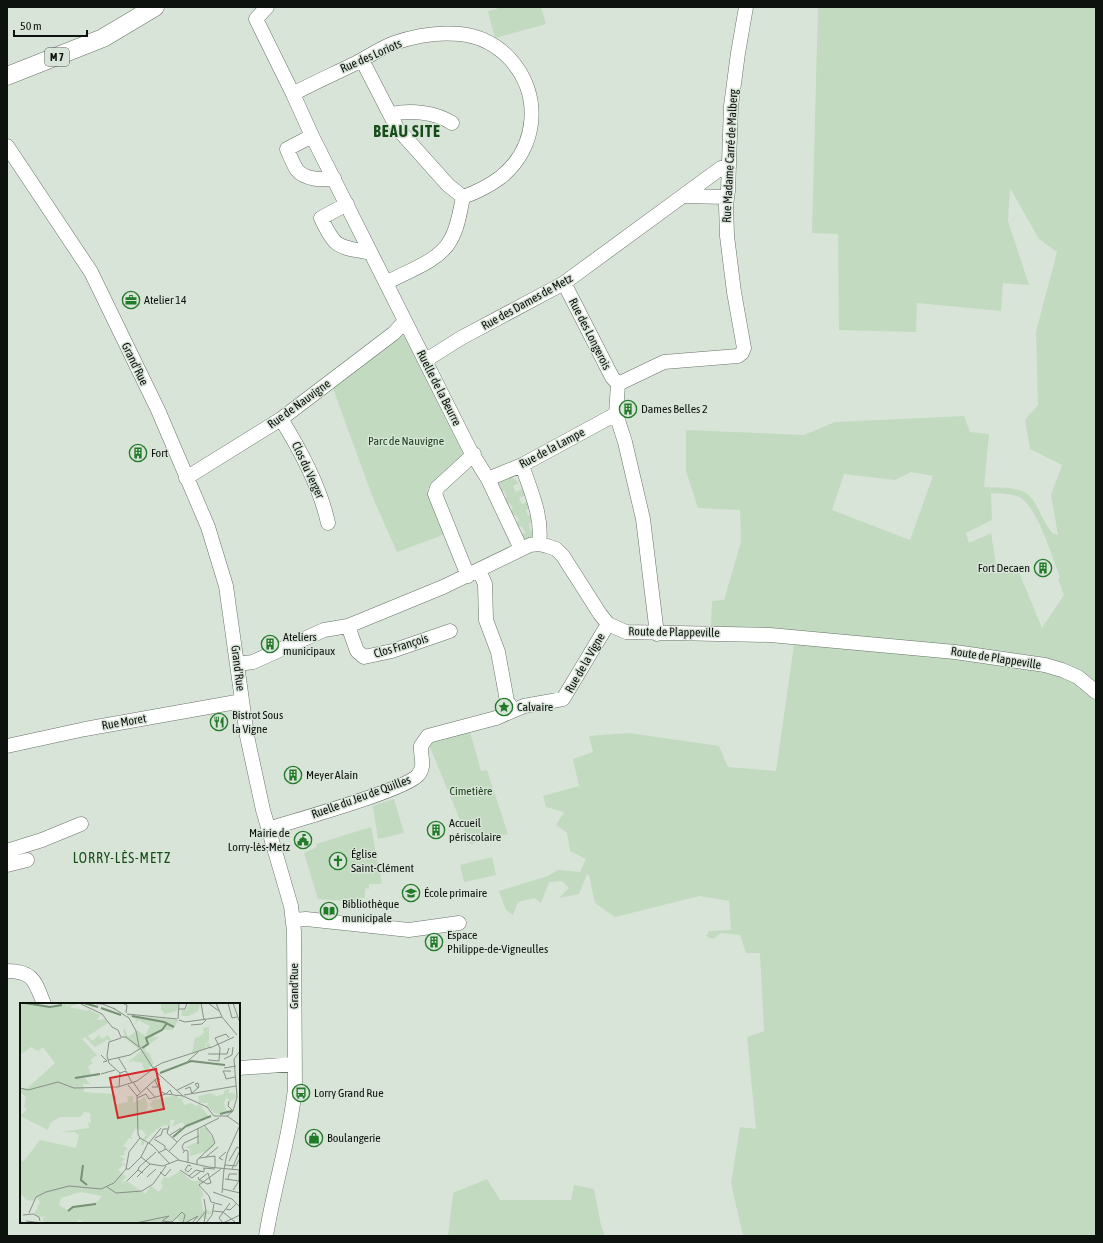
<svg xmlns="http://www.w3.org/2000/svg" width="1103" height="1243" font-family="'Asap Condensed',sans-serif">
	<rect width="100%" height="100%" fill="#d9e4d8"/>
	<path fill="#c1dac0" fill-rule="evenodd" d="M497,7H541L546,24L495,38L488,11L497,9Z
		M818,7H1096V1236H743L731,1183L740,1127L756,1129L747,1037L764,1031L760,953H746L740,935L721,933L713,939L706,936L709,931L731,930L729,901L699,896L615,917L595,903L589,875L587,874L579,894L559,898L569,888L562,881L549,882L541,903L534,898L518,902L513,915L506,910L499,891L548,876L558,870L580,872L586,859L570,851L567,833L556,825L564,812L546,807L543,796L579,786L573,759L593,752L589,736L629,733L719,746L728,767L776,771L795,638L770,630L711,626L712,601L724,600L741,542L740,510L698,508L686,471V430L804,435L835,422L964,416L970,432L989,434L984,487C1000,488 1023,485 1033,500C1040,511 1044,523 1052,533L1058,535L1051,495L1062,465L1030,449L1025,420L1038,405L1036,332L1057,252L1039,239L1010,188L1008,221L1029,285L1003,283L1001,311L917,303L916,332L839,330L838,234L812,233ZM911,472L933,476L910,540L832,510L844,474L895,480ZM991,493C1000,494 1012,493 1021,498C1037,507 1053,559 1060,577L1058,579L1064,595L1042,628L1016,565L997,571L991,533L969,543L966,533L992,520Z
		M401,329L466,451L460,465L427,489L448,533L397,552L373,498L331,383Z
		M511,476L519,483L513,486L516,492L522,489L526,495L519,498L522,504L528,501L532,507L526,510L528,516L535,513V522L529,523L530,530L536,529L534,536L526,540L519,536L525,533L522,526L516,529L513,524L519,520L516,515L510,518L507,512L513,509L510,503L504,506L501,500L507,497L504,491L498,494L496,487L498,481Z
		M470,732L481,771L487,770L508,834L470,844L429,745L431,742Z
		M394,799L404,833L378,839L373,806Z
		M371,827L382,884H369V889L365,888V898H360L359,902L318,899L304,853L317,847L316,844Z
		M492,857L496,875L464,882L460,865Z
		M487,1179L500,1200H571L574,1185L594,1189L601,1225L605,1236H448L453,1193Z"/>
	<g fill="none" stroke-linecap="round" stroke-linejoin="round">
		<defs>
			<path id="minor" d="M267,7L256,19L293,94L312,136L471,452L488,479L521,549
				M362,60L397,128L448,185L463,197C460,211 458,228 450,241C438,262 407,271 386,283
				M293,94C313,83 334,74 354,64C367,58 380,48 394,43C414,36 439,32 460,34C479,36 497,45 510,59C542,94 538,147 501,177C489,186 477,192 463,197
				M391,114C411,110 435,112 452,123
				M312,136L287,149C290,156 293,164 297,170C304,179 323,181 334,178
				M7,146L91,272L158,410L208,527L226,586L247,736L263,810L291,906L294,931L295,1088C290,1138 274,1186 266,1236
				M683,196L727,197
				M347,204L321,218C336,250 338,246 371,253
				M564,283L612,377L618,384
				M426,360L461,338L564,283L721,168L729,167
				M281,419C301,451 320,486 328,523
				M522,465C530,490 543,516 539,544
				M186,478L281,419L394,333L405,321
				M488,479L522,465L616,414
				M479,570L485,584L486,620L498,652L507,701L513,710
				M468,576L435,494L437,488L474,454
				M348,626L357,651L364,657L392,651L450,631
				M657,634L643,519L625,442L616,414L618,384L664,362L738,356L742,353L744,348L734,292L727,236L726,205L728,191L731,106L738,53L746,7
				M238,664L253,662L324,630L348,626L443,587L530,545L539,544L547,546L556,549L563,556L600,614L608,624L626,632L770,635L955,652L1045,665L1062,670L1078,677L1096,692
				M7,746L85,729L242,701
				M268,829C293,821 406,790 418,775C426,766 420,756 421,746L428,736L496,718L524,706L563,699L608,624
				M7,851L42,840L81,824
				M7,865L27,860
				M293,920L306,919L409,930L459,923
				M7,971C34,971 35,982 44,1004
				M239,1068L295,1064"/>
			<path id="major" d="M7,76L103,38L155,7"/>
		</defs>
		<use href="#minor" stroke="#697369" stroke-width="15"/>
		<use href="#major" stroke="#697369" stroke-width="19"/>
		<use href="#minor" stroke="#fff" stroke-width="14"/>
		<use href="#major" stroke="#fff" stroke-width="18"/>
	</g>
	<defs>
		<symbol id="office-ring" viewBox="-11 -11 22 22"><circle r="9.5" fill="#d9e4d8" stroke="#227b29" stroke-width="1.5"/><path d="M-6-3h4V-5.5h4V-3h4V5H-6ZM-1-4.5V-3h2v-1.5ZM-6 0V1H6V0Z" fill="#227b29"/></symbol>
		<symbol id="building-ring" viewBox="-11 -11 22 22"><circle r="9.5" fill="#d9e4d8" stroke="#227b29" stroke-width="1.5"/><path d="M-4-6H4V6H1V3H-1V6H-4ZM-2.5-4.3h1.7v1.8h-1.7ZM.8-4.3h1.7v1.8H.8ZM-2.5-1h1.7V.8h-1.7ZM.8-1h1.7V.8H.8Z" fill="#227b29"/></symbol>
		<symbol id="sight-ring" viewBox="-11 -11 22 22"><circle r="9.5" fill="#d9e4d8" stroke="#227b29" stroke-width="1.5"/><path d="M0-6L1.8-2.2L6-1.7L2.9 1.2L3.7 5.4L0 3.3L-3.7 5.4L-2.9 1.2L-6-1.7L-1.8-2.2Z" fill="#227b29"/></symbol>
		<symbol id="restaurant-ring" viewBox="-11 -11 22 22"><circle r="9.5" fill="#d9e4d8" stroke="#227b29" stroke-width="1.5"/><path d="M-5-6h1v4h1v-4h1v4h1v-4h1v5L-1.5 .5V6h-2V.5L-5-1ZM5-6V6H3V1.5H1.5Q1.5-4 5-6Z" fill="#227b29"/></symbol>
		<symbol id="civic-ring" viewBox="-11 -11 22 22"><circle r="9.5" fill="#d9e4d8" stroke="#227b29" stroke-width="1.5"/><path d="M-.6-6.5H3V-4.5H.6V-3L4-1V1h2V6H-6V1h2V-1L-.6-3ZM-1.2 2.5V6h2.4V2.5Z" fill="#227b29"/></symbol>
		<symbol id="church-ring" viewBox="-11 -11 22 22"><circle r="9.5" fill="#d9e4d8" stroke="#227b29" stroke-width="1.5"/><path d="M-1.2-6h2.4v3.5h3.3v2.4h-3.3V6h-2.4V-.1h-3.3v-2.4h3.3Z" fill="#227b29"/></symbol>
		<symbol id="school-ring" viewBox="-11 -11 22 22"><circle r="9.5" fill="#d9e4d8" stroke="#227b29" stroke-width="1.5"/><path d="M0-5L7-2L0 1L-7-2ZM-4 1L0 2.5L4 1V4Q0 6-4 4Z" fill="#227b29"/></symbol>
		<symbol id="library-ring" viewBox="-11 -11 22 22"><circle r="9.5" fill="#d9e4d8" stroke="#227b29" stroke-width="1.5"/><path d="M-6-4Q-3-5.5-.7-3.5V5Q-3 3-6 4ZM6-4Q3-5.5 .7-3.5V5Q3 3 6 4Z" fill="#227b29"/></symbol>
		<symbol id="bus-ring" viewBox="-11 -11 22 22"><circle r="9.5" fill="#d9e4d8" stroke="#227b29" stroke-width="1.5"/><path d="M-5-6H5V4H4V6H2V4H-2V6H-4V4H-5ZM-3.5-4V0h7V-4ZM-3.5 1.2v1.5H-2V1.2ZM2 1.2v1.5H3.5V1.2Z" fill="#227b29"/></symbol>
		<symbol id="shop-ring" viewBox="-11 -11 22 22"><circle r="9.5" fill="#d9e4d8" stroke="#227b29" stroke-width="1.5"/><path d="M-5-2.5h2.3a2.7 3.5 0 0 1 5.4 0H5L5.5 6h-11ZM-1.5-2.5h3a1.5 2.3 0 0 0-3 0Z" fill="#227b29"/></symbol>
	</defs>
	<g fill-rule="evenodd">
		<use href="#office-ring" x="121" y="290" width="20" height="20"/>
		<use href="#building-ring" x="618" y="399" width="20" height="20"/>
		<use href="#building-ring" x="128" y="443" width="20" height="20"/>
		<use href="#building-ring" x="1033" y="558" width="20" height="20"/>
		<use href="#building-ring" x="260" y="634" width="20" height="20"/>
		<use href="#sight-ring" x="494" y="697" width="20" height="20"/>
		<use href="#restaurant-ring" x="209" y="712" width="20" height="20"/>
		<use href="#building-ring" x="283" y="765" width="20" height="20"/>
		<use href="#building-ring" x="426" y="820" width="20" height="20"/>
		<use href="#civic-ring" x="293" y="830" width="20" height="20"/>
		<use href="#church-ring" x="328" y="851" width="20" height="20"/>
		<use href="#school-ring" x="401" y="883" width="20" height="20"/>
		<use href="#library-ring" x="319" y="901" width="20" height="20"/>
		<use href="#building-ring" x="424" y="932" width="20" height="20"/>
		<use href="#bus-ring" x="291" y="1083" width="20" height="20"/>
		<use href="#shop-ring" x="304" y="1128" width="20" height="20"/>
	</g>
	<g text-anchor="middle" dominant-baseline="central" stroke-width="3" stroke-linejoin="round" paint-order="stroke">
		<rect fill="#d9e4d8" stroke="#4b514b" stroke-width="1" x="45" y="48" width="24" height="18" rx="3"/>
		<g font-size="11" font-weight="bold" fill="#0e120e">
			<text x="57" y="57">M 7</text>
		</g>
		<g font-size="12" fill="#0e120e" stroke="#d9e4d8">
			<text transform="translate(371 56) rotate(-24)">Rue des Loriots</text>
			<text transform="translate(730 156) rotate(-87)">Rue Madame Carré de Malberg</text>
			<text transform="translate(527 302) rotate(-29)">Rue des Dames de Metz</text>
			<text transform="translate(590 334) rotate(63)">Rue des Longerois</text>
			<text transform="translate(135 364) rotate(64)">Grand'Rue</text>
			<text transform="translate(439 388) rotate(63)">Ruelle de la Beurre</text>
			<text transform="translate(299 404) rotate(-36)">Rue de Nauvigne</text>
			<text transform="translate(552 448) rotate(-28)">Rue de la Lampe</text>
			<text transform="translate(308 470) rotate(65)">Clos du Verger</text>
			<text transform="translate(674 632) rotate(1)">Route de Plappeville</text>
			<text transform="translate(401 646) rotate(-17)">Clos François</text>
			<text transform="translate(996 658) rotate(9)">Route de Plappeville</text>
			<text transform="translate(585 663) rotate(-60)">Rue de la Vigne</text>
			<text transform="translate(238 668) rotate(83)">Grand'Rue</text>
			<text transform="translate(124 722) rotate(-10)">Rue Moret</text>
			<text transform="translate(361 797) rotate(-20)">Ruelle du Jeu de Quilles</text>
			<text transform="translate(294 986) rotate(-90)">Grand'Rue</text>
		</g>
		<g font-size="12" fill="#0e120e" stroke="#d9e4d8" text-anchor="start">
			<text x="144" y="300">Atelier 14</text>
			<text x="641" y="409">Dames Belles 2</text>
			<text x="151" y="453">Fort</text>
			<text x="1030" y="568" text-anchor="end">Fort Decaen</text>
			<text x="283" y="637">Ateliers<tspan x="283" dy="14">municipaux</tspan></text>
			<text x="517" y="707">Calvaire</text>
			<text x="232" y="715">Bistrot Sous<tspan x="232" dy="14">la Vigne</tspan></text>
			<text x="306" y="775">Meyer Alain</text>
			<text x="449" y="823">Accueil<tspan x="449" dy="14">périscolaire</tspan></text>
			<text x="290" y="833" text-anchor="end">Mairie de<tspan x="290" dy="14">Lorry-lès-Metz</tspan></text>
			<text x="351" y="854">Église<tspan x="351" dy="14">Saint-Clément</tspan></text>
			<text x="424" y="893">École primaire</text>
			<text x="342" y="904">Bibliothèque<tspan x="342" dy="14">municipale</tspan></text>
			<text x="447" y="935">Espace<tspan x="447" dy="14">Philippe-de-Vigneulles</tspan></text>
			<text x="314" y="1093">Lorry Grand Rue</text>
			<text x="327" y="1138">Boulangerie</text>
		</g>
		<g font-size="12" fill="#1a451c" stroke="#d9e4d8">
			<text x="406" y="441">Parc de Nauvigne</text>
			<text x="471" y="791">Cimetière</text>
		</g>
		<g font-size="14" letter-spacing="1" fill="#154d19" stroke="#d9e4d8">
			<text x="122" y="858">LORRY-LÈS-METZ</text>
		</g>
		<g font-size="16" font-weight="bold" letter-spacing="1" fill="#154d19" stroke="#d9e4d8">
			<text x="407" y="131">BEAU SITE</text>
		</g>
	</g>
	<g transform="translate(20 1003)">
		<rect width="220" height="220" fill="#d9e4d8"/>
		<path d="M3,0L32,4L46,1L48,4V2L49,0H61L49,4L68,8L69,5L71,8L80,12L77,17L86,16L88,20L68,33L72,38L79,32L82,36L88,32L92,38L87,37L75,44L65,34L62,36L77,52L70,57L73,60L68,63L71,72L64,74L70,81H63L64,89L95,91L97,96L93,99L95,102L108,99L107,91L108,93H113V100L125,94L128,104L125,108L136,105L133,106L130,102L133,97L157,92L159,96L165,94L162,96L164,102L171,100L177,103L179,101L189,114L191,113L168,125L162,119L152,124L155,117H150V123L144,122L137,126L124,138V142H121V138L126,132L122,127L115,126L111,134L113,137L109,135L104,142H102L108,146L104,148L105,152L99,153L105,156L101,159L107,163L103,162L98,167L106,174L101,179L107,178L125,191L131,183L139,189L143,183L141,180L144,174L149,175L160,168L172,178H183L179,182L184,193L181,194L183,207L191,208L190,212L186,211L188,217L183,214L179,218L174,220L179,216L174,217L175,214L168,220H162L156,215L150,220H62V218L58,217L57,220H25L22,216L26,213L21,214L14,211L20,199L16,194L13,198L7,197L0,190V125L1,155L3,159L20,137L56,145L59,132L55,129H40L69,125L68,119L71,120L70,110L64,109L60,114H40L30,120L28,127L0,113L7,106L4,104L6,94L0,89V85H8L35,60L23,44L18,48L11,44L0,52V4ZM60,189L82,193L77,199L52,204L49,208L39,202L41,195ZM141,0H159L157,8L145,11L141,7ZM173,0L180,1L178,8L169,13H161L162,7H167L168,2ZM107,12L159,17L152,27H143L134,32L133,34H139L126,44L125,48L129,50L134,61L125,68L122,60L113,58L108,60L121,48L105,35L103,26H105L108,34L117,27L125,33L130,23L118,17L115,22L116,16ZM189,24V38L185,41L189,40L190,44L188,45L185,41L186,46L172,50L175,34L177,35L184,30L183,25ZM209,86V90H214L217,94L211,98L206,95L204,100L207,109L196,111L186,103L189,100H179L178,93L190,90L197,93L204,91V88ZM180,124L186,125L195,140L194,143L188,148L170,153V146L166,144L179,138Z" fill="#c1dac0" fill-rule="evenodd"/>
		<path fill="none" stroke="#769175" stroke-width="2" d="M5,0L30,4L42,2M64,0L78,4M81,5L101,12M112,13L144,19L154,24M122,45L128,41L126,35L142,27L147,20M140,70L171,58L205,62M55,75L80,71M200,111L212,108M153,134L166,123L191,113M63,162L61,177L67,182M48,208L53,204L76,201"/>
		<path fill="none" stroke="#889087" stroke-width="1" d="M70,0L82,1M80,0L95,6M102,0L107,2L106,10M181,0L184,17M188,0L199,8M196,0L202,14M208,0L212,15L217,14M213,0L220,20M61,1L82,11L92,24L98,27L101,34H106L119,44M93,5L109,15L116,28L119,43L133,65M159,6H165L167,0M107,11L157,16M158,16L159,0M159,17L165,19L202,14L217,32M171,22L182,21L186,17M190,45L214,34M188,51H207L209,45M81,52L87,58L83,59M98,54L106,67M204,56L212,52L213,44M88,57L110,52L121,45M188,57L199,58L200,45L195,35L206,31L209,35M168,58L178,49M133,65L142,60L191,44M204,65L216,63M133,66L163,93L187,104L194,113H207L220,122M100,70L106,68L112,80M81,71L95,67M205,72L206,76L215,74M205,72L203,68H211M140,77L137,75L117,93L118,131L120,135L132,142L150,161M113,79L120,89M108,82L117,93M99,84L100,70L89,60L87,53L89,39L101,35M126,84L135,94M132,84H138L135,77M0,85L8,87L38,79L54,85L98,84L117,78L133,66M165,86L170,84L172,91M157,87L174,79M142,89L146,91L150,87L152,91M172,90L179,84L178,80L175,81L178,85M164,92L216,83M117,95L126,91L129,96L146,91L163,93M209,98L208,103L213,108M207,113L213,108L217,94L214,56L220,48M149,123L147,130L157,139M178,125V141M150,132L161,125M135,135L141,132L143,126H148M134,136L145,143V146M129,140L141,125M149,148L163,133L199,115M164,148L162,144L164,140L179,133M138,150L146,146L159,157M163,150L165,147L168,148V160M121,154L130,161L143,163L158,157L188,164L220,167M186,154L198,144M179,155L195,153V164M203,157L199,155L206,149M209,158L217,144L220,146M177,162V157L195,140L192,132L184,122M205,162L216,163L220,155M171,163L168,162L165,167L168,169L172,165M183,165L195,166M106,166H109L121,154L128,140M201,166L179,182L189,193L191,199L202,202M204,166L207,151L220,122M212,166L220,147M160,167L172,175L181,168M140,169L145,173L151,166M123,170L118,167L119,164L136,149M169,173L176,167L184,169V165M117,174L130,161M127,174L136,166M178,174L179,177H180L187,181L191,180L188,170L179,177M205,176L220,178M208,176L209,171H217M107,178L118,167M87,184L96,190L122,188L133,181L146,163M203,186L220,190M213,187L219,178V167M193,189L212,196L220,204M202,190L204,166M184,196L186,208M206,206L210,207L217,200M193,208L203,209L215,219M9,210L16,194L26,189L49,183L81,186L94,180L106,166L109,149L120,135M3,212L13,211L19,214L20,218M6,218L22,220M116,220L149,213L142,218L152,219L162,209L165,212L163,220M165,220L178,213L172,220M176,220L186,208L184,220M186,220L192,212L194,201M203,220L199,215L210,200M203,220L220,212"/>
		<path fill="#d62828" fill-opacity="0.15" stroke="#d62828" stroke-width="2" d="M136,66L144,106L98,115L90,75Z"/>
		<rect width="220" height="220" fill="none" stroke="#0e120e" stroke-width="2"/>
	</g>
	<rect width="1103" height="1243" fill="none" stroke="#0e120e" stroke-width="16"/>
	<path d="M14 30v6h73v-6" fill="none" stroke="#0e120e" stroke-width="2"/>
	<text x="20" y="30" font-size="12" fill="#0e120e" stroke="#d9e4d8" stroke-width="3" paint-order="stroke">50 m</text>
</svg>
